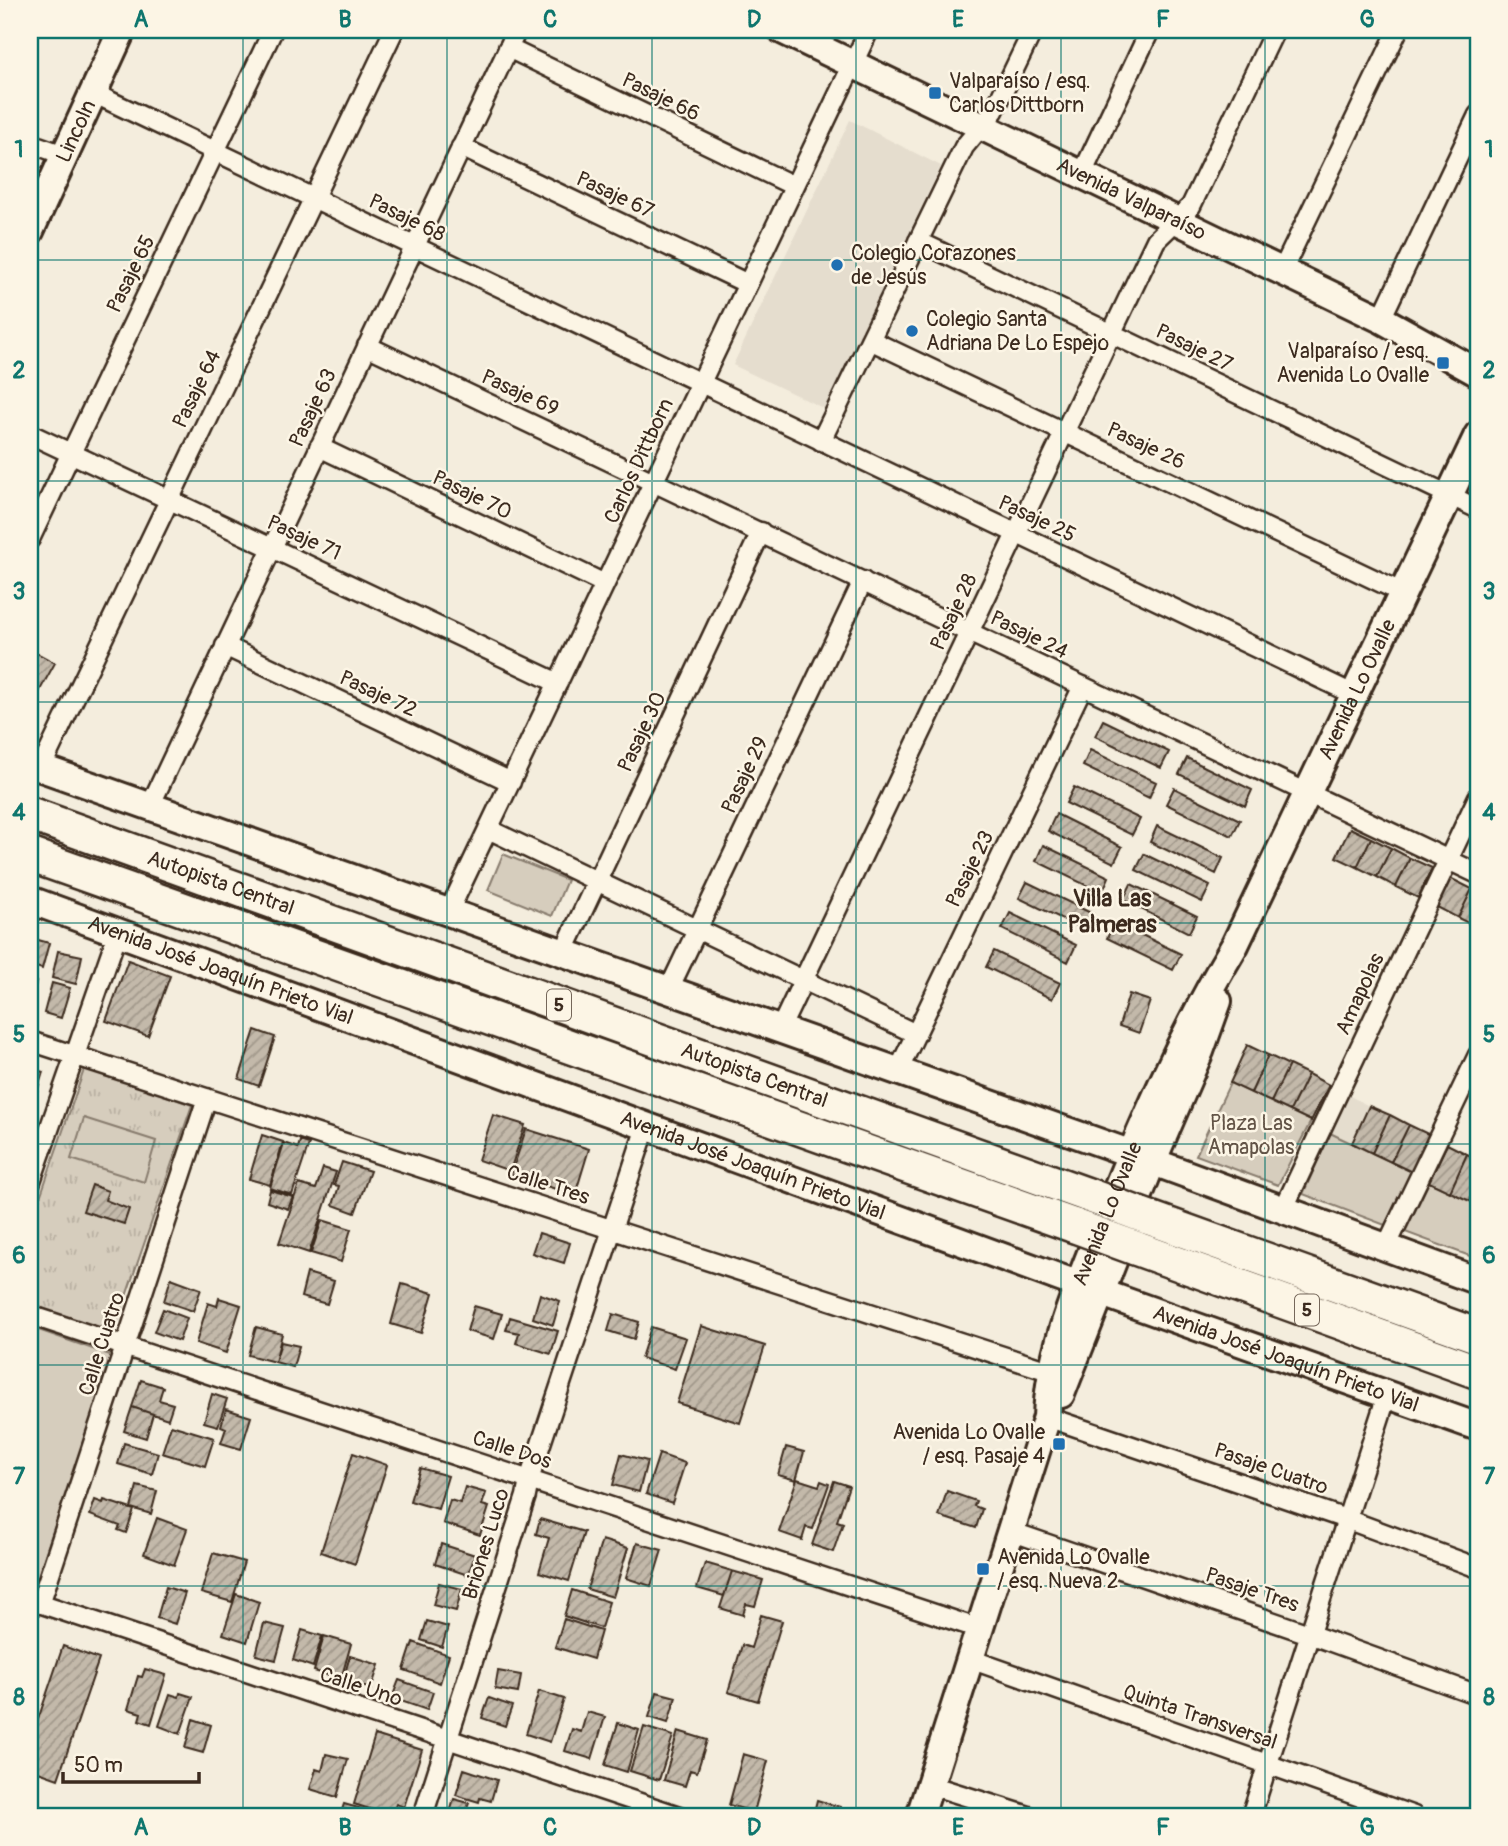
<svg xmlns="http://www.w3.org/2000/svg" width="1508" height="1846" font-family="Pangolin,sans-serif">
	<defs>
		<pattern id="grass-tufts" width="24" height="20" patternUnits="userSpaceOnUse" patternTransform="scale(1.75)"><rect width="24" height="20" fill="#d6cdbd"/><path d="M3 7l-1-3M5 7V3M7 7l1-3M15 17l-1-3M17 17v-4M19 17l1-3" fill="none" stroke="#b9b0a2"/></pattern>
		<pattern id="building-hatch" width="6" height="6" patternUnits="userSpaceOnUse" patternTransform="scale(1.75)"><rect width="6" height="6" fill="#c3b9aa"/><path d="M-1 1l2-2M0 6l6-6M5 7l2-2" fill="none" stroke="#a0978a"/></pattern>
	</defs>
	<rect width="100%" height="100%" fill="#f4eddd"/>
	<filter id="ink" filterUnits="userSpaceOnUse"><feTurbulence type="fractalNoise" baseFrequency=".0143" numOctaves="2"/><feDisplacementMap in="SourceGraphic" scale="14" xChannelSelector="R" yChannelSelector="G"/><feConvolveMatrix kernelMatrix="1 2 1 2 8 2 1 2 1" color-interpolation-filters="sRGB"/></filter>
	<g filter="url(#ink)">
		<path fill="#e5ddce" d="M850,120L941,166L825,409L733,365Z
			M1348,1095L1369,1106L1352,1143L1331,1133Z"/>
		<path fill="url(#grass-tufts)" stroke="#887c6e" stroke-width="2" d="M85,1067L192,1105L113,1334L30,1305V1226Z"/>
		<path fill="#d6cdbd" stroke="#887c6e" stroke-width="2" d="M503,854L567,880L552,916L488,890Z
			M1230,1083L1311,1121L1278,1185L1196,1155Z
			M84,1118L156,1141L144,1182L71,1159Z
			M1330,1133L1412,1172L1385,1225L1303,1194Z
			M1429,1182L1478,1205V1259L1405,1232Z
			M30,1327L113,1356L30,1599Z"/>
		<path fill="url(#building-hatch)" stroke="#3b2a1e" stroke-width="2" d="M37,653L55,663L39,692L30,687V666Z
			M1103,720L1169,752L1161,768L1095,736Z
			M1090,750L1156,782L1149,798L1083,766Z
			M1187,758L1252,790L1245,806L1179,774Z
			M1074,787L1140,819L1132,835L1066,803Z
			M1174,788L1240,820L1232,836L1166,804Z
			M1056,814L1122,847L1114,863L1048,831Z
			M1157,826L1223,858L1216,874L1150,842Z
			M1350,828L1371,838L1357,867L1336,857Z
			M1371,838L1391,848L1377,877L1357,867Z
			M1043,845L1109,877L1102,893L1036,861Z
			M1391,848L1410,858L1396,887L1377,877Z
			M1144,854L1210,886L1202,902L1136,870Z
			M1410,858L1432,868L1418,898L1396,887Z
			M1450,878L1472,889L1458,918L1437,907Z
			M1027,882L1093,914L1085,930L1019,898Z
			M1131,884L1197,916L1189,933L1123,900Z
			M1472,889L1478,892V928L1458,918Z
			M1010,913L1076,945L1068,962L1002,929Z
			M1115,922L1181,954L1173,970L1107,938Z
			M31,938L49,943L42,969L30,965Z
			M58,951L82,956L76,984L52,978Z
			M994,951L1060,983L1052,999L986,967Z
			M128,960L170,976L148,1036L106,1021Z
			M30,981L36,982L30,1007Z
			M52,983L70,988L61,1018L44,1013Z
			M1129,994L1150,1001L1139,1033L1119,1026Z
			M255,1030L275,1037L259,1086L239,1079Z
			M1247,1045L1268,1055L1251,1093L1230,1083Z
			M1268,1055L1289,1065L1271,1102L1251,1093Z
			M1289,1065L1308,1074L1290,1111L1271,1102Z
			M30,1068L43,1072L34,1101L30,1100Z
			M1308,1074L1329,1085L1311,1121L1290,1111Z
			M1369,1106L1390,1115L1372,1153L1352,1143Z
			M493,1115L525,1125L510,1171L478,1160Z
			M1390,1115L1409,1125L1391,1162L1372,1153Z
			M1409,1125L1430,1135L1412,1172L1391,1162Z
			M526,1129L589,1149L575,1195L511,1175Z
			M262,1135L283,1142L270,1185L249,1179Z
			M300,1141L309,1144L292,1195L270,1188L284,1143L298,1148Z
			M1447,1144L1467,1154L1450,1192L1429,1182Z
			M1467,1154L1478,1159V1184L1470,1201L1450,1192Z
			M342,1162L370,1171L355,1213L333,1205L339,1186L334,1185Z
			M323,1168L336,1172L309,1253L279,1243L299,1184L316,1189Z
			M1478,1184V1205L1470,1201Z
			M92,1185L108,1191L105,1200L129,1209L124,1224L83,1211Z
			M270,1190L293,1197L288,1209L267,1202Z
			M322,1220L351,1229L341,1262L311,1253Z
			M539,1233L570,1243L564,1263L532,1253Z
			M307,1273L334,1281L327,1304L301,1297Z
			M171,1278L201,1289L193,1311L164,1301Z
			M402,1284L433,1293L421,1333L391,1324Z
			M540,1294L560,1301L553,1325L533,1318Z
			M219,1298L241,1305L226,1353L196,1343L208,1303L217,1306Z
			M474,1306L502,1314L494,1339L467,1331Z
			M163,1309L187,1318L179,1341L154,1332Z
			M613,1314L639,1322L634,1339L608,1331Z
			M510,1317L558,1331L551,1354L516,1343L519,1333L506,1330Z
			M701,1326L765,1346L740,1423L677,1403Z
			M256,1327L282,1334L275,1362L248,1355Z
			M651,1327L686,1338L675,1369L641,1358Z
			M281,1342L299,1346L293,1367L275,1362Z
			M141,1380L163,1387L159,1400L173,1404L168,1419L132,1407Z
			M212,1394L227,1399L218,1426L204,1422Z
			M132,1407L153,1414L146,1438L124,1431Z
			M226,1409L251,1417L241,1449L221,1443L226,1428L221,1426Z
			M171,1425L214,1438L205,1466L162,1453Z
			M124,1443L158,1453L152,1474L118,1464Z
			M786,1447L804,1452L796,1480L778,1475Z
			M353,1453L387,1465L355,1564L321,1552Z
			M621,1454L647,1461L639,1492L613,1485Z
			M659,1454L685,1463L672,1503L646,1494Z
			M420,1468L448,1476L438,1509L410,1501Z
			M797,1479L819,1486L821,1481L829,1484L813,1529L806,1527L802,1540L779,1532Z
			M834,1481L849,1486L837,1521L843,1523L833,1552L812,1545Z
			M137,1486L157,1491L151,1514L131,1508Z
			M465,1487L486,1493L482,1505L489,1507L480,1535L443,1523L450,1500L460,1503Z
			M947,1491L976,1501L974,1506L982,1509L976,1528L939,1516Z
			M95,1500L103,1503L104,1500L134,1510L126,1533L118,1530L120,1526L90,1515Z
			M157,1518L187,1529L174,1565L144,1554Z
			M540,1519L584,1532L569,1581L539,1572L549,1538L536,1534Z
			M602,1540L628,1548L613,1597L587,1589Z
			M637,1543L662,1550L651,1586L626,1578Z
			M441,1544L475,1555L468,1575L435,1564Z
			M213,1553L244,1562L232,1602L201,1593Z
			M705,1563L732,1571L724,1596L697,1588Z
			M732,1571L763,1580L755,1606L746,1604L743,1615L720,1608Z
			M439,1583L462,1589L456,1611L433,1605Z
			M166,1587L185,1593L175,1624L157,1618Z
			M572,1590L609,1602L601,1628L564,1616Z
			M236,1594L259,1602L247,1642L223,1634Z
			M761,1615L782,1621L758,1701L728,1692L742,1645L751,1648Z
			M564,1619L601,1631L593,1659L555,1647Z
			M427,1621L448,1627L442,1647L421,1640Z
			M264,1623L285,1628L276,1660L256,1655Z
			M302,1630L322,1636L313,1667L293,1660Z
			M324,1636L351,1644L341,1679L314,1671Z
			M413,1642L449,1655L440,1683L404,1670Z
			M63,1646L99,1659L58,1779L30,1769V1743Z
			M350,1656L379,1665L371,1689L343,1680Z
			M145,1669L166,1675L151,1724L139,1720L141,1713L128,1709L138,1676L142,1677Z
			M498,1671L521,1675L518,1693L495,1689Z
			M399,1680L433,1692L427,1710L392,1698Z
			M539,1691L564,1699L550,1742L526,1734Z
			M657,1692L676,1697L668,1723L649,1717Z
			M180,1693L193,1697L180,1734L159,1726L170,1694L179,1697Z
			M489,1698L512,1706L505,1726L482,1718Z
			M587,1712L605,1717L592,1759L565,1751L572,1729L581,1732Z
			M193,1719L211,1725L203,1753L185,1748Z
			M618,1723L639,1730L627,1772L605,1765Z
			M644,1727L673,1736L659,1780L630,1771Z
			M678,1731L707,1740L697,1772L690,1770L685,1786L664,1780Z
			M375,1735L422,1750L404,1807L396,1804L392,1816L354,1804Z
			M326,1754L348,1759L337,1797L310,1789L316,1769L322,1771Z
			M743,1754L768,1761L754,1812L729,1805Z
			M464,1769L497,1780L491,1801L480,1798L479,1802L456,1795Z
			M454,1799L469,1803L467,1809L486,1815L485,1816H449Z
			M817,1800L840,1807L838,1816H813Z
			M344,1804L369,1811L368,1816H340Z"/>
		<g fill="none" stroke-linecap="round" stroke-linejoin="round">
			<defs>
				<path id="street" d="M508,48L794,186
					M93,93L1355,695
					M30,143L64,155
					M461,147L748,284
					M1082,174L1150,30
					M918,241L1478,509
					M1282,271L1398,30
					M1381,319L1478,115
					M870,340L1403,593
					M367,346L1478,874
					M30,434L558,683
					M821,441L964,147L994,111L1033,30
					M319,447L605,584
					M30,539L273,30
					M225,646L511,782
					M41,768L394,30
					M150,806L517,30
					M488,829L916,1034
					M449,911L869,30
					M564,951L761,532
					M669,989L863,581
					M780,1029L1156,240L1191,206L1275,30
					M30,1041L1052,1372
					M898,1071L1083,686
					M30,1184L118,932
					M1283,1210L1478,797
					M1386,1247L1478,1055
					M30,1315L980,1629
					M1047,1417L1346,1519L1478,1568
					M1010,1531L1309,1634L1478,1695
					M30,1600L679,1816
					M40,1604L207,1098
					M970,1659L1414,1816
					M930,1785L1029,1816
					M423,1816L526,1496L529,1480L646,1127
					M1251,1816L1387,1395"/>
				<g id="secondary">
					<path id="s1" d="M782,30L1381,319L1478,373"/>
					<path id="s2" d="M30,231L122,30"/>
					<path d="M30,764L1118,1149L1478,1281"/>
					<path id="s3" d="M30,900L1060,1278L1478,1427"/>
					<path d="M1061,1394L1152,1162L1200,1051L1218,1001"/>
					<path id="s4" d="M920,1816L1047,1417C1049,1352 1077,1288 1101,1228C1139,1131 1181,1035 1235,945L1478,435"/>
				</g>
				<g id="highway">
					<path id="s5" d="M30,814L1088,1195"/>
					<path d="M30,855L1075,1226"/>
					<path d="M1147,1217L1478,1336"/>
					<path d="M1135,1248L1478,1372"/>
				</g>
			</defs>
			<use href="#street" stroke="#3b2a1e" stroke-width="23"/>
			<use href="#secondary" stroke="#3b2a1e" stroke-width="32"/>
			<use href="#highway" stroke="#3b2a1e" stroke-width="38"/>
			<use href="#street" stroke="#fcf5e5" stroke-width="18"/>
			<use href="#secondary" stroke="#fcf5e5" stroke-width="26"/>
			<use href="#highway" stroke="#fcf5e5" stroke-width="33"/>
			<defs>
				<path id="highway-bridge" d="M1088,1195L1147,1217
					M1075,1226L1135,1248"/>
			</defs>
			<use href="#highway-bridge" stroke="#3b2a1e" stroke-width="38" stroke-linecap="butt"/>
			<use href="#highway-bridge" stroke="#fcf5e5" stroke-width="33"/>
		</g>
	</g>
	<path fill="none" stroke="#0f766e" stroke-width="2" stroke-opacity="0.55" d="M243,30V1816M447,30V1816M652,30V1816M856,30V1816M1061,30V1816M1265,30V1816M30,260H1478M30,481H1478M30,702H1478M30,923H1478M30,1144H1478M30,1365H1478M30,1586H1478"/>
	<g fill="#1f6fb2" stroke="#fcf5e5" stroke-width="2.5">
		<rect x="928" y="86" width="14" height="14" rx="3.5"/>
		<circle cx="837" cy="265" r="7"/>
		<circle cx="912" cy="331" r="7"/>
		<rect x="1436" y="356" width="14" height="14" rx="3.5"/>
		<rect x="1052" y="1437" width="14" height="14" rx="3.5"/>
		<rect x="976" y="1562" width="14" height="14" rx="3.5"/>
	</g>
	<g text-anchor="middle" dominant-baseline="central" stroke-width="5" stroke-linejoin="round" paint-order="stroke">
		<g fill="#fcf5e5" stroke="#75675a" stroke-width="2">
			<rect x="547" y="989.5" width="24" height="31" rx="5"/>
			<rect x="1295" y="1294.5" width="24" height="31" rx="5"/>
		</g>
		<g font-size="19" font-weight="bold" fill="#3b2a1e">
			<text x="559" y="1005">5</text>
			<text x="1307" y="1310">5</text>
		</g>
		<g font-size="21" fill="#3b2a1e" stroke="#fcf5e5" text-anchor="start">
			<text x="949" y="81">Valparaíso / esq.<tspan x="949" dy="24">Carlos Dittborn</tspan></text>
			<text x="851" y="253">Colegio Corazones<tspan x="851" dy="24">de Jesús</tspan></text>
			<text x="926" y="319">Colegio Santa<tspan x="926" dy="24">Adriana De Lo Espejo</tspan></text>
			<text x="1429" y="351" text-anchor="end">Valparaíso / esq.<tspan x="1429" dy="24">Avenida Lo Ovalle</tspan></text>
			<text x="1045" y="1432" text-anchor="end">Avenida Lo Ovalle<tspan x="1045" dy="24">/ esq. Pasaje 4</tspan></text>
			<text x="997" y="1557">Avenida Lo Ovalle<tspan x="997" dy="24">/ esq. Nueva 2</tspan></text>
		</g>
		<g font-size="21" fill="#3b2a1e" stroke="#fcf5e5">
			<text transform="translate(661 97) rotate(26)">Pasaje 66</text>
			<text stroke="none"><textPath href="#s2" startOffset="110">Lincoln</textPath></text>
			<text transform="translate(615 195) rotate(25)">Pasaje 67</text>
			<text stroke="none"><textPath href="#s1" startOffset="388">Avenida Valparaíso</textPath></text>
			<text transform="translate(407 218) rotate(26)">Pasaje 68</text>
			<text transform="translate(131 274) rotate(-64)">Pasaje 65</text>
			<text transform="translate(1194 348) rotate(26)">Pasaje 27</text>
			<text transform="translate(197 389) rotate(-64)">Pasaje 64</text>
			<text transform="translate(520 393) rotate(25)">Pasaje 69</text>
			<text transform="translate(313 408) rotate(-65)">Pasaje 63</text>
			<text transform="translate(1146 446) rotate(25)">Pasaje 26</text>
			<text transform="translate(639 461) rotate(-65)">Carlos Dittborn</text>
			<text transform="translate(472 495) rotate(26)">Pasaje 70</text>
			<text transform="translate(1037 519) rotate(25)">Pasaje 25</text>
			<text transform="translate(304 538) rotate(25)">Pasaje 71</text>
			<text transform="translate(954 612) rotate(-65)">Pasaje 28</text>
			<text transform="translate(1029 635) rotate(26)">Pasaje 24</text>
			<text stroke="none"><textPath href="#s4" startOffset="1213">Avenida Lo Ovalle</textPath></text>
			<text transform="translate(378 694) rotate(25)">Pasaje 72</text>
			<text transform="translate(642 732) rotate(-65)">Pasaje 30</text>
			<text transform="translate(745 775) rotate(-65)">Pasaje 29</text>
			<text transform="translate(970 869) rotate(-64)">Pasaje 23</text>
			<text stroke="none"><textPath href="#s5" startOffset="203">Autopista Central</textPath></text>
			<text stroke="none"><textPath href="#s3" startOffset="203">Avenida José Joaquín Prieto Vial</textPath></text>
			<text transform="translate(1360 994) rotate(-65)">Amapolas</text>
			<text stroke="none"><textPath href="#s5" startOffset="770">Autopista Central</textPath></text>
			<text stroke="none"><textPath href="#s3" startOffset="770">Avenida José Joaquín Prieto Vial</textPath></text>
			<text transform="translate(548 1185) rotate(18)">Calle Tres</text>
			<text stroke="none"><textPath href="#s4" startOffset="632">Avenida Lo Ovalle</textPath></text>
			<text transform="translate(102 1344) rotate(-72)">Calle Cuatro</text>
			<text stroke="none"><textPath href="#s3" startOffset="1337">Avenida José Joaquín Prieto Vial</textPath></text>
			<text transform="translate(512 1450) rotate(18)">Calle Dos</text>
			<text transform="translate(1271 1469) rotate(19)">Pasaje Cuatro</text>
			<text transform="translate(486 1544) rotate(-73)">Briones Luco</text>
			<text transform="translate(1252 1590) rotate(19)">Pasaje Tres</text>
			<text transform="translate(361 1687) rotate(18)">Calle Uno</text>
			<text transform="translate(1200 1717) rotate(19)">Quinta Transversal</text>
		</g>
		<g font-size="21" fill="#625346" stroke="#fcf5e5">
			<text x="1251" y="1123">Plaza Las<tspan x="1251" dy="24">Amapolas</tspan></text>
		</g>
		<g font-size="23" font-weight="bold" fill="#3b2a1e" stroke="#fcf5e5">
			<text x="1112" y="898">Villa Las<tspan x="1112" dy="26">Palmeras</tspan></text>
		</g>
	</g>
	<rect width="1508" height="1846" fill="none" stroke="#fcf5e5" stroke-width="77"/>
	<path d="M63 1772v10h136v-10" fill="none" stroke="#3b2a1e" stroke-width="3.5"/>
	<text x="74" y="1772" font-size="21" fill="#3b2a1e" stroke="#fcf5e5" stroke-width="5" paint-order="stroke">50 m</text>
	<rect x="38" y="38" width="1432" height="1770" fill="none" stroke="#0f766e" stroke-width="2.5"/>
	<g font-size="23" text-anchor="middle" font-weight="bold" fill="#0f766e">
		<text x="141" y="27">A</text>
		<text x="345" y="27">B</text>
		<text x="550" y="27">C</text>
		<text x="754" y="27">D</text>
		<text x="958" y="27">E</text>
		<text x="1163" y="27">F</text>
		<text x="1367" y="27">G</text>
		<text x="19" y="157">1</text>
		<text x="1489" y="157">1</text>
		<text x="19" y="378">2</text>
		<text x="1489" y="378">2</text>
		<text x="19" y="599">3</text>
		<text x="1489" y="599">3</text>
		<text x="19" y="820">4</text>
		<text x="1489" y="820">4</text>
		<text x="19" y="1042">5</text>
		<text x="1489" y="1042">5</text>
		<text x="19" y="1263">6</text>
		<text x="1489" y="1263">6</text>
		<text x="19" y="1484">7</text>
		<text x="1489" y="1484">7</text>
		<text x="19" y="1705">8</text>
		<text x="1489" y="1705">8</text>
		<text x="141" y="1835">A</text>
		<text x="345" y="1835">B</text>
		<text x="550" y="1835">C</text>
		<text x="754" y="1835">D</text>
		<text x="958" y="1835">E</text>
		<text x="1163" y="1835">F</text>
		<text x="1367" y="1835">G</text>
	</g>
</svg>
